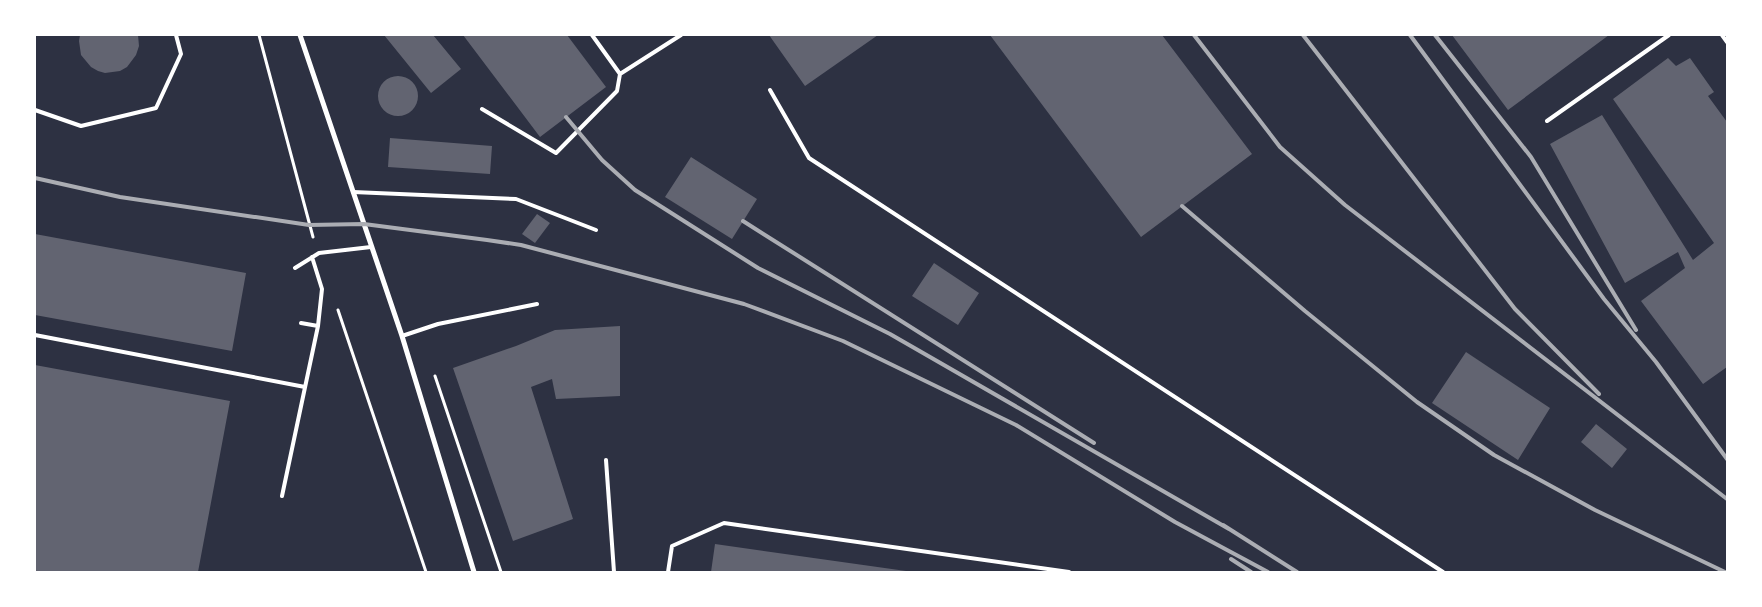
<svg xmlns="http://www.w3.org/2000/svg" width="1762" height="607" font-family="Lora,serif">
	<rect width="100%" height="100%" fill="#2d3142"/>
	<path fill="#626471" d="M80,35H138L139,46L136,55L127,67L120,71L105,73L98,71L91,67L81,55L79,41Z
		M384,35H433L461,69L431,93Z
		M463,35H567L606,87L540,137Z
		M769,35H878L805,86Z
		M990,35H1162L1252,154L1141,237Z
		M1452,35H1609L1508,110Z
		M1668,58L1676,66L1690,58L1714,92L1708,96L1727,122V367L1703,384L1641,301L1685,268L1678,252L1625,283L1550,144L1602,115L1693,260L1714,243L1613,99Z
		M378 96a20 20 0 1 1 40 0a20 20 0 1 1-40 0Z
		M390,138L492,146L490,174L388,167Z
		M691,157L757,199L732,239L665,197Z
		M537,214L550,223L535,243L522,234Z
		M35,234L246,273L232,351L35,315Z
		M934,263L979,293L958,325L912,296Z
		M620,326V396L556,399L552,379L531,387L573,519L513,541L453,368L516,346L555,330Z
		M1466,352L1550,408L1518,460L1432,403Z
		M35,365L230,401L198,572H35Z
		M1596,424L1627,449L1612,468L1581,442Z
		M715,544L906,571V572H711Z"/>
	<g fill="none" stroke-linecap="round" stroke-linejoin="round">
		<path stroke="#fff" stroke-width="3" d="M259,35L313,237
			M338,310L426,572
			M435,376L501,572"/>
		<path stroke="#fff" stroke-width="4" d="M592,35L620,74L681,35
			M1722,35L1727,42
			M770,90L809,158L1443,572
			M482,109L556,153L617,91L620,74
			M35,110L81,126L156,108L181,54L176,35
			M1547,121L1669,35
			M353,192L516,199L596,230
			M295,268L319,253L371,247
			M301,323L318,326L322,289L312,257
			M35,335L305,387
			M402,336L438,324L537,304
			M606,460L614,572
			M282,496L318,326
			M668,572L672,546L724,523L1069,572"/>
		<path stroke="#fff" stroke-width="5" d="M300,35L402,336L474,572"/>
		<path stroke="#abadb3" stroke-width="4" d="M1194,35L1280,147L1345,205L1727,499
			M1303,35L1515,309L1599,394
			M1410,35L1604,299L1656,362L1727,459
			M1435,35L1531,157L1636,330
			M566,117L602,160L635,190L758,268L890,334L1229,529
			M35,178L120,197L309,225L364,224L487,240L521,245L744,304L843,341L1016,425L1175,522L1268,572
			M1182,206L1305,311L1417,402L1494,455L1595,510L1725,572
			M743,221L1094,443
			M1223,525L1297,572
			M1231,559L1251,572"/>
	</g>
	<rect width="1762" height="607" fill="none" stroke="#ffffff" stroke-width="72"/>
</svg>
